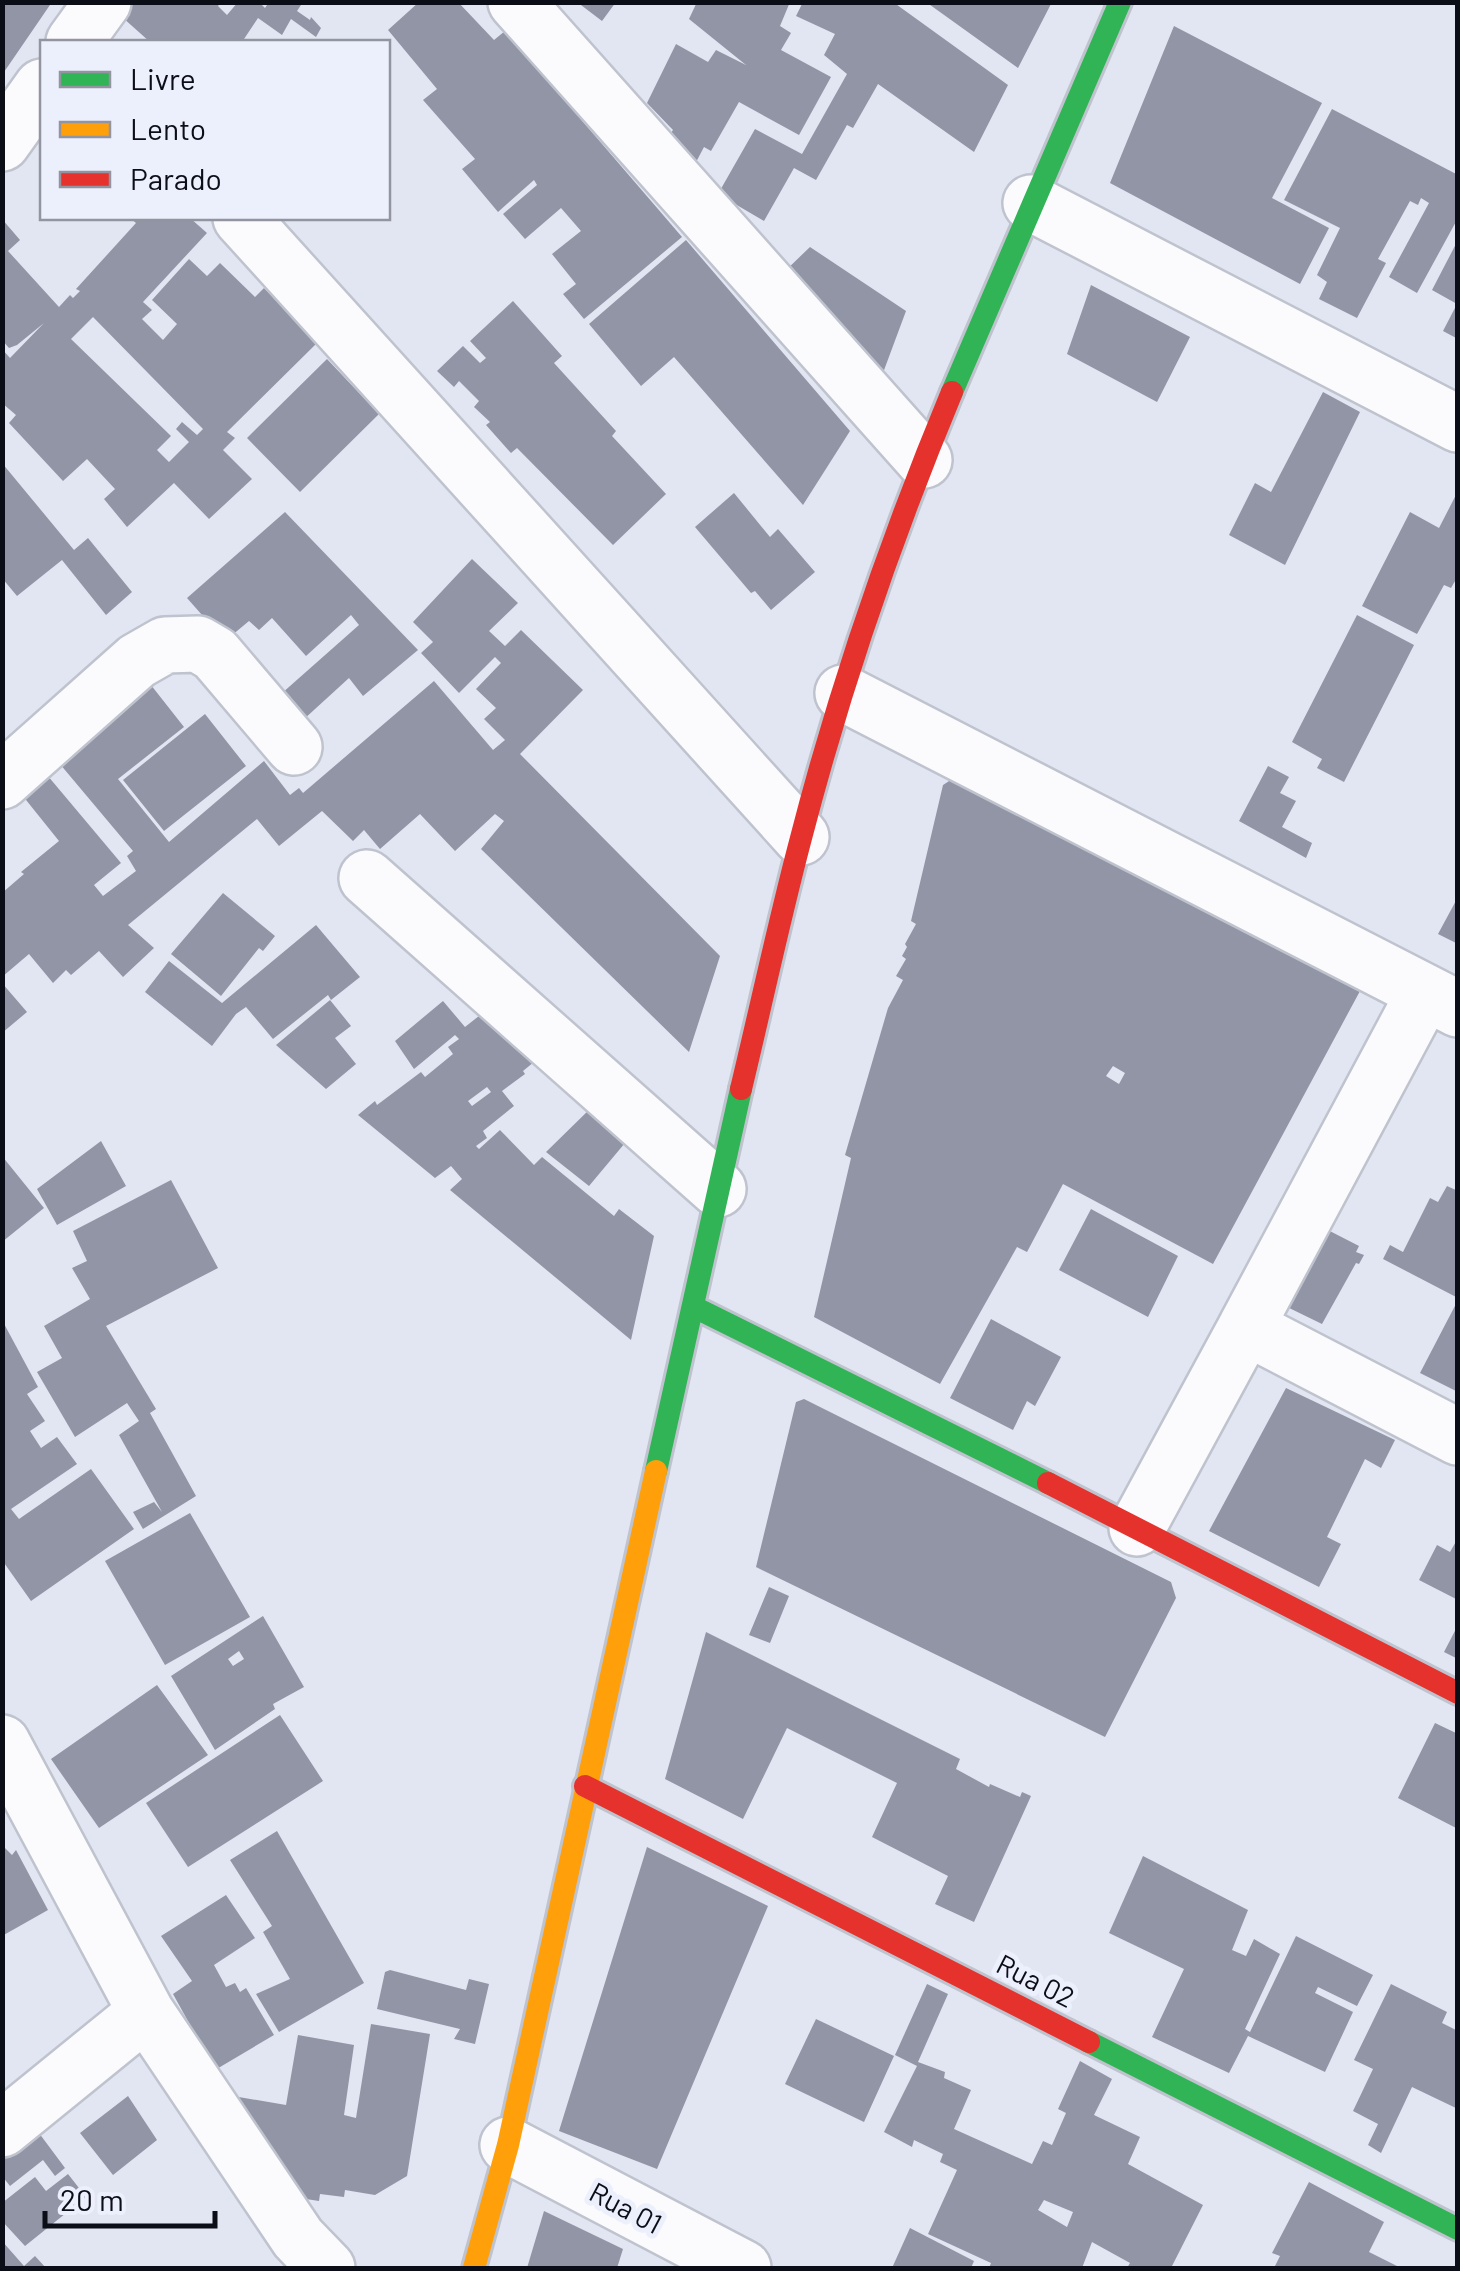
<svg xmlns="http://www.w3.org/2000/svg" width="1460" height="2271" font-family="Barlow,sans-serif">
	<rect width="100%" height="100%" fill="#e2e6f3"/>
	<path fill="#9195a5" fill-rule="evenodd" d="M2,2H52L2,75Z
		M135,2H221L218,6L227,15L238,2H259L265,8L269,2H298L301,5L297,11L310,20L311,17L321,28L316,37L291,19L282,35L258,18L242,42H150L122,17Z
		M419,2H458L494,40L505,31L682,237L584,319L563,294L576,284L552,254L581,231L561,208L525,239L503,214L537,185L534,180L498,212L462,169L475,159L423,100L437,89L388,30Z
		M577,2H616L602,21Z
		M697,2H790L780,26L791,33L781,50L831,77L799,135L739,102L711,151L704,147L694,166L669,136L673,130L647,103L676,44L708,62L716,50L746,65L689,19Z
		M803,2H893L1008,85L974,152L878,84L853,128L847,125L816,180L794,168L764,221L718,194L755,129L802,154L847,74L824,55L835,34L796,16Z
		M926,2H1052L1018,68Z
		M1174,26L1322,103L1272,198L1329,228L1300,284L1110,183Z
		M1332,109L1458,175V218L1417,293L1389,277L1429,203L1421,198L1418,205L1410,201L1378,259L1386,263L1357,318L1319,299L1327,282L1317,275L1340,228L1284,200Z
		M130,218H190L207,233L143,302L152,310L142,319L163,340L177,324L152,300L189,259L207,276L220,263L255,297L264,288L317,343L227,432L235,438L223,450L252,479L209,519L174,483L127,527L104,499L115,489L87,459L63,481L9,423L16,415L2,403V349L10,358L44,323L17,345L9,348L2,340V219L20,240L8,251L59,307L70,295L73,298L80,291L76,289L136,223ZM93,317L203,429L197,435L182,422L176,429L189,442L169,462L157,450L171,436L71,339Z
		M686,240L850,431L803,505L674,357L641,386L589,324Z
		M1458,240V339L1443,331L1457,304L1432,290Z
		M810,247L906,311L877,389L783,273Z
		M1091,285L1190,337L1157,402L1067,354Z
		M513,301L562,356L554,363L616,431L612,436L666,494L613,545L517,448L511,453L486,425L490,422L474,407L479,401L459,381L454,387L437,371L463,346L480,363L486,358L470,341Z
		M327,359L379,414L300,492L247,438Z
		M1323,392L1360,412L1285,565L1229,535L1255,483L1271,492Z
		M2,463L74,550L88,538L132,592L106,615L62,560L17,596L2,578Z
		M1458,491V576L1451,588L1444,585L1417,634L1362,606L1410,512L1439,528Z
		M734,493L770,537L778,529L815,572L771,610L755,591L751,593L695,527Z
		M285,512L418,650L363,696L349,678L303,720L281,694L359,625L351,615L306,656L272,618L259,630L249,621L225,641L187,598Z
		M472,559L518,603L489,631L505,646L521,630L583,690L520,754L720,956L689,1052L481,849L504,821L495,814L455,851L420,814L380,849L364,830L353,841L322,811L279,846L257,819L128,925L154,948L123,977L99,951L71,975L66,970L53,983L29,954L2,977V893L24,874L21,872L59,841L14,785L37,763L121,863L94,885L103,896L136,871L127,856L133,851L49,751L147,680L184,727L118,779L169,842L264,761L290,795L299,788L303,793L434,681L493,750L505,740L484,719L496,708L476,689L501,663L495,657L459,693L421,653L433,642L413,622Z
		M1357,615L1414,645L1344,782L1317,768L1322,759L1292,742Z
		M205,714L246,766L164,831L123,780Z
		M1268,766L1289,777L1280,793L1296,801L1282,827L1312,843L1306,858L1239,821Z
		M966,770L1356,975L1360,991L1213,1264L1063,1184L1027,1252L1017,1247L940,1384L814,1317L851,1158L845,1155L888,1008L903,980L896,976L906,959L902,956L907,947L905,944L916,924L911,921L943,785ZM1113,1066L1125,1073L1119,1084L1106,1076Z
		M223,893L275,936L263,951L259,948L221,996L171,954Z
		M1458,897V944L1438,934Z
		M316,925L360,977L331,1000L328,995L273,1039L246,1007L236,1014L212,1046L145,992L169,961L222,1003Z
		M2,983L27,1012L2,1033Z
		M330,1000L351,1026L335,1038L356,1064L326,1089L276,1045Z
		M443,1001L465,1027L484,1012L540,1057L523,1071L525,1074L502,1091L514,1106L483,1131L487,1138L476,1146L479,1149L500,1130L534,1165L542,1157L614,1216L619,1209L654,1236L631,1340L450,1190L462,1179L451,1166L435,1178L358,1115L375,1101L377,1105L421,1072L425,1077L453,1054L448,1047L459,1039L455,1035L414,1069L395,1041ZM487,1087L491,1092L472,1106L468,1101Z
		M594,1105L630,1137L589,1186L546,1152Z
		M101,1141L126,1186L57,1225L37,1189Z
		M2,1156L44,1208L2,1242Z
		M171,1180L218,1268L106,1326L156,1409L150,1413L196,1496L143,1529L133,1512L154,1502L162,1512L119,1435L139,1421L127,1403L75,1437L37,1372L62,1358L44,1326L90,1299L72,1268L87,1261L73,1231Z
		M1447,1186L1458,1191V1298L1383,1259L1390,1245L1403,1252L1430,1198L1438,1202Z
		M1091,1209L1178,1256L1148,1317L1059,1270Z
		M1322,1227L1359,1246L1356,1252L1364,1255L1359,1264L1356,1263L1322,1324L1281,1304Z
		M1458,1300V1392L1420,1373Z
		M991,1319L1061,1357L1035,1406L1027,1401L1013,1430L950,1398Z
		M2,1320L38,1387L27,1394L45,1421L30,1431L41,1448L57,1437L77,1464L11,1509L19,1519L91,1469L134,1529L31,1601L2,1560Z
		M1286,1388L1395,1440L1381,1468L1365,1459L1327,1537L1341,1544L1319,1587L1209,1531Z
		M804,1399L1171,1582L1176,1598L1105,1737L756,1567L796,1402Z
		M190,1513L250,1617L165,1665L105,1561Z
		M1458,1538V1600L1419,1580L1437,1545L1450,1552Z
		M769,1587L789,1596L770,1643L749,1635Z
		M263,1616L304,1687L273,1704L275,1709L215,1750L171,1676ZM239,1651L244,1659L233,1666L228,1659Z
		M1458,1625V1659L1444,1652Z
		M706,1632L960,1759L956,1769L989,1787L990,1784L1020,1797L1022,1792L1031,1796L974,1922L935,1904L948,1876L872,1837L897,1783L787,1728L743,1819L665,1779Z
		M157,1685L208,1755L99,1828L51,1759Z
		M280,1715L323,1781L188,1867L146,1803Z
		M1435,1723L1458,1734V1829L1398,1798Z
		M277,1831L364,1983L279,2032L256,1994L290,1979L263,1932L272,1926L230,1860Z
		M2,1845L12,1855L16,1850L48,1910L2,1936Z
		M647,1847L768,1906L657,2169L559,2131Z
		M1143,1856L1248,1910L1232,1950L1246,1956L1254,1939L1280,1954L1245,2029L1250,2032L1296,1936L1373,1975L1357,2006L1318,1987L1315,1993L1353,2012L1325,2072L1248,2036L1229,2073L1152,2037L1184,1969L1109,1933Z
		M226,1895L255,1938L214,1965L226,1987L235,1983L240,1992L246,1988L274,2035L215,2070L173,1994L192,1981L161,1936Z
		M390,1970L466,1990L469,1979L489,1984L475,2044L454,2039L460,2029L377,2009L385,1972Z
		M927,1984L948,1994L918,2062L945,2072L944,2078L971,2090L954,2129L1032,2164L1043,2141L1052,2145L1066,2113L1058,2109L1080,2061L1112,2079L1094,2115L1140,2137L1128,2164L1203,2205L1171,2268H1127L1130,2263L1092,2242L1082,2268H989L991,2263L928,2234L957,2170L940,2162L943,2154L914,2140L912,2147L884,2132L917,2066L895,2055ZM1044,2200L1073,2212L1067,2227L1038,2210Z
		M1391,1984L1447,2012L1442,2023L1458,2031V2109L1412,2087L1381,2153L1368,2145L1378,2124L1353,2111L1373,2069L1354,2060Z
		M816,2019L894,2056L864,2122L785,2084Z
		M371,2024L430,2034L407,2176L375,2195L345,2190L344,2197L320,2194L319,2201L280,2195L227,2095L286,2105L298,2035L354,2045L344,2115L356,2118Z
		M128,2096L157,2140L113,2175L80,2133Z
		M36,2129L65,2168L55,2176L43,2160L10,2186L2,2176V2156Z
		M68,2174L86,2197L25,2246L2,2221V2203L35,2177L46,2191Z
		M1309,2182L1384,2222L1369,2252L1401,2268H1274L1280,2256L1272,2253Z
		M544,2211L623,2249L617,2268H527Z
		M910,2228L974,2261L971,2268H892Z
		M2,2241L24,2266L35,2256L46,2268H2Z"/>
	<g fill="none" stroke-linecap="round" stroke-linejoin="round">
		<defs>
			<path id="street" d="M516,2L924,460
				M74,42L103,2
				M2,143L42,87
				M1031,203L1458,424
				M241,218L801,837
				M843,693L1458,1009
				M2,781L137,661L165,645L198,644L215,654L294,747
				M367,878L718,1189
				M1246,1327L1425,992
				M1137,1528L1246,1327L1458,1437
				M2,1743L146,2012L298,2238L327,2268
				M2,2129L146,2012
				M508,2145L743,2268"/>
			<path id="fast" d="M952,392L1120,2
				M694,1307L1048,1483
				M656,1471L741,1089
				M1089,2042L1458,2229"/>
			<path id="slow" d="M474,2268L508,2145L656,1471"/>
			<path id="jam" d="M741,1089C761,1006 779,921 801,838C840,687 892,536 952,392
				M1048,1483L1458,1693
				M585,1786L1089,2042"/>
		</defs>
		<use href="#street" stroke="#bfc3ce" stroke-width="60"/>
		<use href="#fast" stroke="#bfc3ce" stroke-width="28"/>
		<use href="#slow" stroke="#bfc3ce" stroke-width="28"/>
		<use href="#jam" stroke="#bfc3ce" stroke-width="28"/>
		<use href="#street" stroke="#fbfbfd" stroke-width="55"/>
		<use href="#fast" stroke="#30b455" stroke-width="22"/>
		<use href="#slow" stroke="#ff9f0a" stroke-width="22"/>
		<use href="#jam" stroke="#e5322d" stroke-width="22"/>
	</g>
	<g text-anchor="middle" dominant-baseline="central" stroke-width="10" stroke-linejoin="round" paint-order="stroke">
		<g font-size="28" fill="#0b0d17" stroke="#eceffc">
			<text transform="translate(1036 1980) rotate(27)">Rua 02</text>
			<text transform="translate(626 2207) rotate(28)">Rua 01</text>
		</g>
	</g>
	<rect width="1460" height="2271" fill="none" stroke="#0b0d17" stroke-width="10"/>
	<rect x="40" y="40" width="350" height="180" fill="#eceffc" stroke="#9295a0" stroke-width="2.5"/>
	<rect x="60" y="72" width="50" height="15" fill="#30b455" stroke="#9295a0" stroke-width="2.5"/>
	<text x="130" y="90" font-size="30" fill="#0b0d17">Livre</text>
	<rect x="60" y="122" width="50" height="15" fill="#ff9f0a" stroke="#9295a0" stroke-width="2.5"/>
	<text x="130" y="140" font-size="30" fill="#0b0d17">Lento</text>
	<rect x="60" y="172" width="50" height="15" fill="#e5322d" stroke="#9295a0" stroke-width="2.5"/>
	<text x="130" y="190" font-size="30" fill="#0b0d17">Parado</text>
	<path d="M45 2211v15h170v-15" fill="none" stroke="#0b0d17" stroke-width="5"/>
	<text x="60" y="2211" font-size="30" fill="#0b0d17" stroke="#eceffc" stroke-width="8" paint-order="stroke">20 m</text>
</svg>
